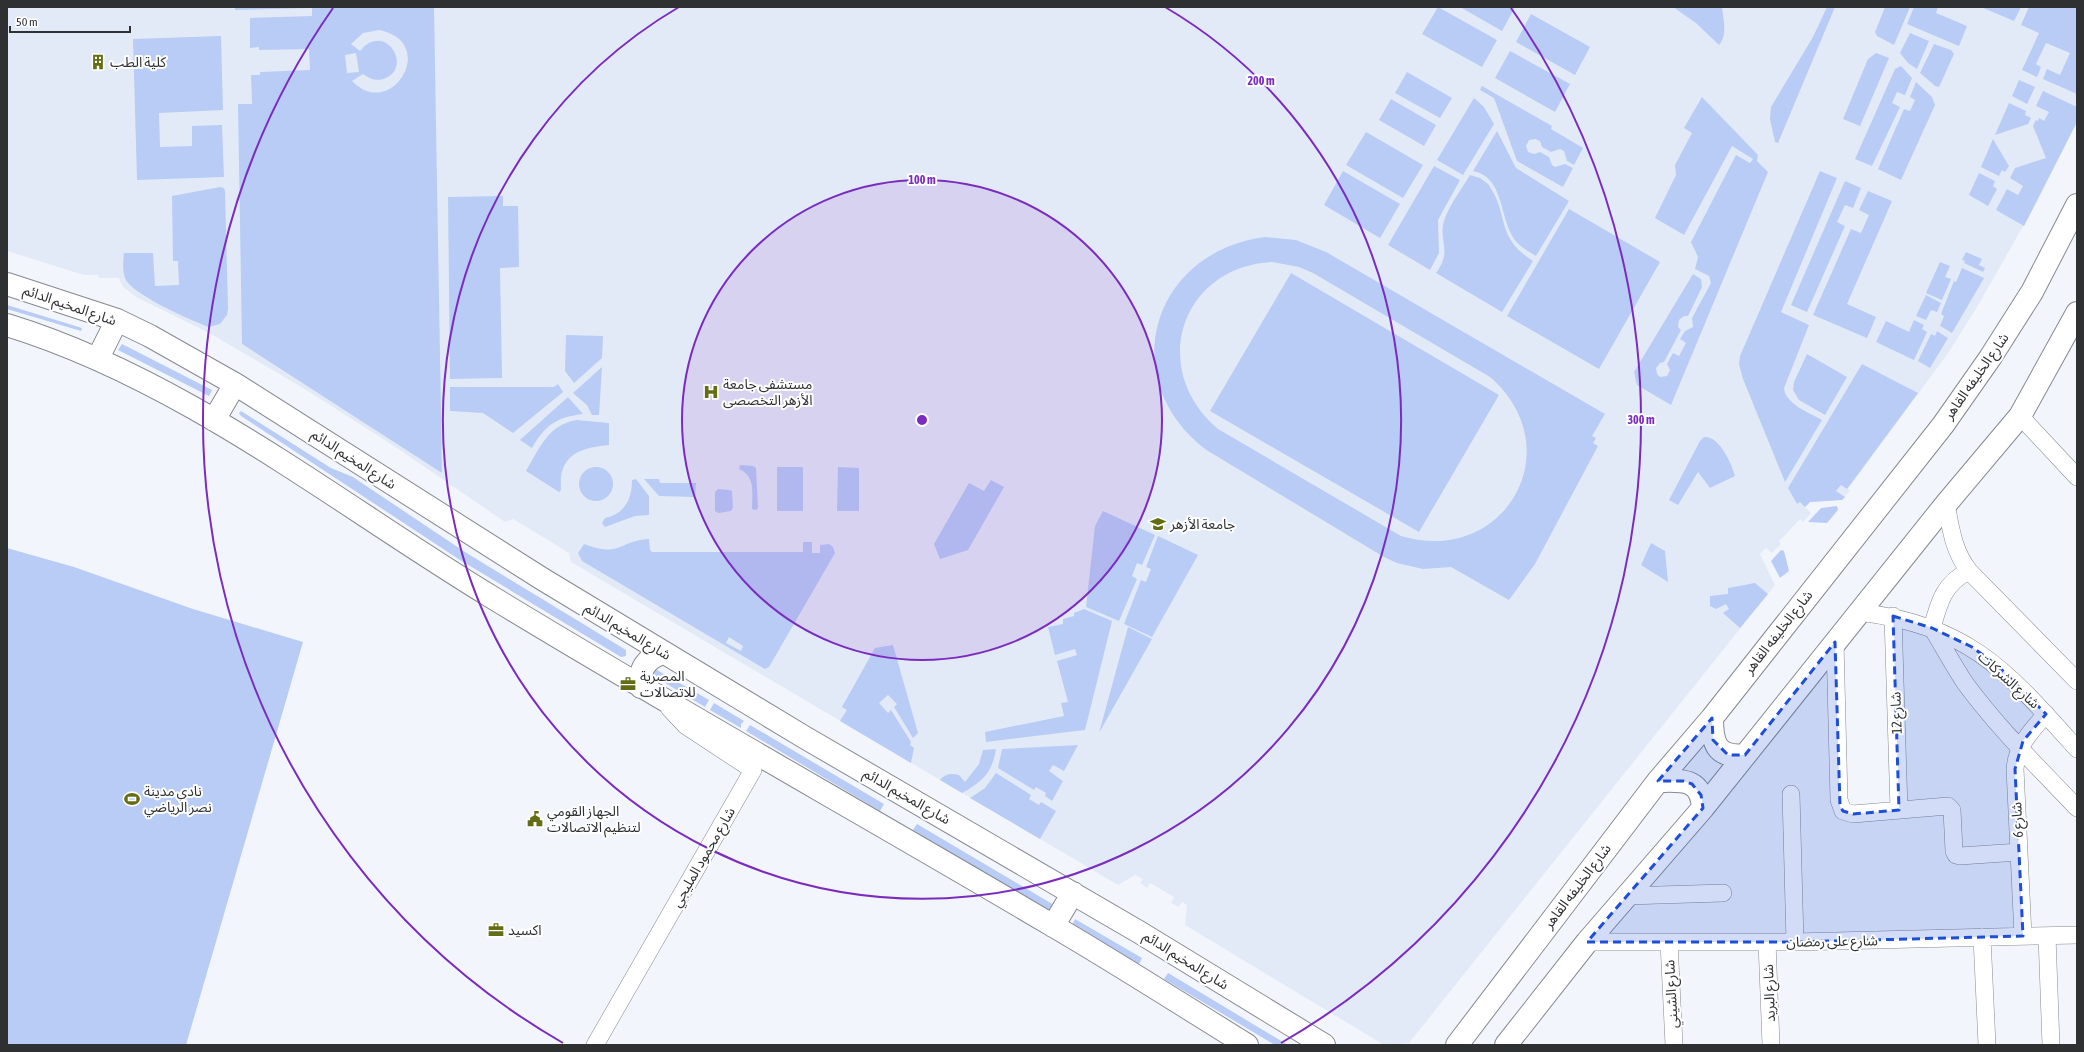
<svg xmlns="http://www.w3.org/2000/svg" width="2084" height="1052" font-family="'Asap Condensed','Noto Sans Arabic',sans-serif">
	<rect width="100%" height="100%" fill="#f2f6fc"/>
	<path fill="#e3eaf7" d="M7,7H2077V122L2038,200L1980,302L1949,352L1848,489L1850,491L1842,500L1810,502L1805,507L1811,513L1803,522L1800,519L1786,534L1779,541L1781,544L1772,553L1766,548L1760,554L1775,585L1409,1043L1384,1045L1185,925L1187,905L1182,902L1179,907L1171,903L1174,897L1150,883L1147,888L1140,883L1143,879L1135,875L1118,885L571,562L569,553L533,531L513,519L505,522L394,446L303,388L211,334L136,297L123,287L119,278H99L98,275H84L7,251Z"/>
	<path fill="#b8ccf6" fill-rule="evenodd" d="M235,7H434L442,473L242,344L238,104H252L251,75H260V72L310,70L309,49L259,50V47L250,48V18L312,16V8L235,10ZM379,30C440,42 391,122 352,81L363,74C370,79 377,82 386,78C413,65 384,21 360,51L351,44L363,33ZM356,53L359,72L347,73L345,55Z
		M1438,7L1497,40L1482,67L1422,34Z
		M1460,7H1515L1502,31Z
		M1673,7H1722C1723,19 1728,35 1719,45L1696,23Z
		M1827,7H1835L1778,143L1775,142L1770,119L1771,107L1813,37Z
		M1885,7H1910L1894,45L1877,36L1875,32Z
		M1914,7H1938L1936,13L1967,26L1959,46L1907,24Z
		M1981,7H2021L2014,21Z
		M2029,7H2077V94L2043,79L2047,69L2060,75L2070,53L2046,43L2036,64L2041,67L2037,77L2022,70L2039,33L2021,25Z
		M1531,14L1590,47L1575,75L1516,42Z
		M1910,33L1929,41L1917,69L1908,63L1900,53Z
		M221,36L223,110L159,113L160,147L192,146V126L222,125L224,177L137,180L133,39Z
		M1934,44L1951,50L1954,54L1939,87L1935,86L1920,73Z
		M1510,51L1570,84L1555,112L1495,78Z
		M1876,53L1889,58L1860,126L1843,119L1868,59Z
		M1901,66L1912,78L1905,95L1897,92L1892,103L1900,107L1872,166L1855,159L1895,69Z
		M1407,72L1452,98L1440,118L1395,93Z
		M2019,80L2035,87L2027,104L2012,96Z
		M1916,82L1932,97L1935,105L1901,180L1878,169L1904,109L1910,111L1915,100L1910,97Z
		M1482,86L1552,126L1551,129L1583,148L1574,165L1567,161L1564,151L1560,149L1551,152L1542,147L1540,141L1535,139L1529,140L1526,146L1528,152L1534,154L1540,152L1549,157L1552,165L1555,167L1565,164L1573,168L1563,187L1517,161L1494,98L1480,90Z
		M2043,91L2077,107V122L2024,226L1996,210L2007,189L2018,195L2023,186L2010,178L2015,168L2046,158L2033,126L2036,120L2038,121L2039,118L2044,121L2049,112L2036,106Z
		M1702,97L1758,155L1757,161L1768,172L1671,405L1637,385L1634,372L1693,274L1701,279L1702,287L1688,316H1684L1679,320L1678,327L1681,330L1664,362L1660,363L1656,368L1657,374L1660,377L1667,376L1670,370L1667,364L1673,353L1679,356L1686,343L1680,339L1685,331L1693,327L1692,318L1711,283L1709,276L1695,269L1698,257L1691,242L1736,155L1750,163L1753,159L1732,146L1684,235L1655,218L1676,175L1675,165L1692,133L1684,128Z
		M1474,98L1484,107L1494,124L1463,175L1437,160Z
		M1391,99L1436,125L1424,146L1379,120Z
		M2009,103L2026,111L2025,115L2031,118L2028,124L1995,135Z
		M1497,131L1516,168L1569,201L1536,256C1528,251 1520,247 1514,239C1499,216 1504,177 1473,171Z
		M1366,132L1423,165L1403,198L1346,165Z
		M1993,139L2009,166L2005,172L2002,170L1999,176L1981,167Z
		M1434,166L1460,180L1438,220L1439,253L1430,270L1388,245Z
		M1343,171L1400,204L1380,238L1324,205Z
		M1820,171L1837,178L1781,312L1809,325L1784,388C1785,404 1810,413 1822,420L1785,482L1743,379L1739,364L1740,356Z
		M1979,173L1995,181L1993,186L1997,189L1988,206L1969,195Z
		M1470,175L1480,178L1488,184C1510,214 1494,236 1533,261L1502,312L1436,273C1453,250 1438,242 1444,221C1449,205 1462,189 1470,175Z
		M1845,181L1861,188L1853,208L1845,205L1837,222L1845,226L1807,312L1791,305Z
		M220,187L224,188L225,191L228,309L227,315L220,324L209,327C192,321 134,295 126,280C122,272 123,262 124,253H153L155,286L179,285L178,261H173L172,196Z
		M1868,191L1892,201L1847,304L1876,317L1867,338L1813,315L1851,229L1861,233L1869,215L1859,210Z
		M503,196V206H518L519,267L500,268L502,378L450,379L448,197Z
		M1569,209L1660,262L1599,369L1507,316Z
		M1265,237L1296,240L1326,252L1605,414L1592,436L1596,438L1593,443L1598,446L1535,564L1509,600L1451,567L1423,569L1397,563L1384,557L1208,451C1114,382 1150,252 1265,237ZM1272,262L1299,267L1313,273L1490,377C1572,448 1505,567 1401,536L1218,429C1148,370 1180,267 1272,262Z
		M1966,252L1982,259L1979,265L1985,268L1983,272L1964,263L1965,261L1962,260Z
		M1940,262L1950,266L1945,277L1951,279L1942,300L1926,293Z
		M1962,268L1984,278L1952,333L1940,326L1944,316L1941,314L1954,281L1956,282Z
		M1291,273L1499,395L1419,532L1210,411Z
		M1926,295L1941,303L1937,312L1931,310L1926,320L1916,316Z
		M7,305L82,328L81,331L7,309Z
		M1914,320L1924,325L1922,329L1927,332L1914,360L1876,342L1886,321L1909,332Z
		M1937,331L1948,338L1930,368L1918,361L1931,334L1935,336Z
		M566,335L603,336L602,358L574,383L565,371Z
		M122,344L212,390L209,396L118,350Z
		M1807,354L1847,377L1825,415L1799,400L1793,390L1794,382Z
		M1862,364L1918,393L1847,489L1841,485L1836,491L1845,497L1842,500L1810,502L1805,507L1800,502L1797,504L1788,488Z
		M602,367L599,415H592L587,405L573,393Z
		M558,384L563,392L513,433L483,413L450,411V387H554Z
		M568,397L583,414C557,417 545,425 532,448L520,440Z
		M241,411L331,468L353,477L465,552L626,650V656L621,657L460,560L241,416L239,413Z
		M576,420L609,423V445C579,448 558,455 561,490L559,492L526,471C539,449 548,425 576,420Z
		M1704,437C1719,435 1732,464 1735,476L1710,488L1698,472L1678,505L1669,500L1700,441Z
		M740,465L753,466L756,468L758,508L756,510L752,509C752,494 756,476 739,469Z
		M777,467H803V511H777Z
		M838,467L859,468V511H837Z
		M579 484a17 17 0 1 1 34 0a17 17 0 1 1-34 0Z
		M636,479L649,496V515L635,516L605,527L602,523L605,518C624,514 632,500 632,480Z
		M644,479H659L660,483H696L695,497L659,496Z
		M991,480L1004,487L968,550L940,559L934,544L969,483L984,491Z
		M718,489L729,490L732,491L733,508L731,511L718,513L715,511V492Z
		M1837,506L1838,510L1827,523L1808,522L1821,508Z
		M1103,511L1155,535L1142,565L1137,563L1132,576L1137,579L1119,621L1086,607L1095,526Z
		M1158,536L1198,555L1152,637L1124,624L1141,580L1146,582L1151,569L1146,567Z
		M649,539L650,550L652,552H803V542H812V553H820V545L829,544L833,547L835,553L769,667L765,669L582,561L578,553L584,544C621,558 618,541 649,539ZM729,637L743,646L741,651L726,643Z
		M1651,543L1665,551L1668,582L1641,565Z
		M7,548L74,567L193,609L303,642L186,1045H7Z
		M1781,550L1784,551L1789,571L1780,578L1771,561Z
		M1755,583L1768,594L1740,628L1723,613L1729,609L1726,604L1716,609L1710,606V596L1728,594V588Z
		M1084,609L1112,621L1085,730L986,742L985,732L1064,716L1061,703L1068,702L1057,661L1077,655L1075,649L1055,655L1048,627L1063,624V619L1074,616V613Z
		M1128,627L1152,639L1099,733Z
		M893,645L918,733L913,738L894,707L897,704L888,695L879,703L888,713L891,710L911,742L910,745L914,748L911,763L840,721L847,710L842,707L875,648Z
		M657,670L709,700L705,707L652,675V673Z
		M714,703L744,721L741,724V728L710,710Z
		M750,725L884,804L880,811L746,731Z
		M1078,745L1064,771L1053,765L1049,771L1063,781L1052,801L1045,796L1046,793L1036,787L1034,790L998,768L1002,749Z
		M996,749C993,772 981,783 962,793L940,780C945,774 951,773 959,775L965,782L979,764L983,750Z
		M996,773L1031,795L1029,799L1039,805L1041,802L1056,811L1040,839L970,798L985,788Z
		M917,824L1054,905L1050,912L913,830Z
		M1075,919L1142,958L1139,964L1072,925Z
		M1168,973L1288,1045H1275L1164,979Z"/>
	<g fill="none" stroke-linecap="round" stroke-linejoin="round">
		<defs>
			<path id="minor" d="M2020,416L2077,477
				M1946,504C1951,529 1953,550 1969,571L2077,681
				M1969,571C1944,583 1939,602 1932,628C1943,646 1953,665 1965,683C1998,728 2039,768 2077,808
				M1859,612C1970,626 2006,670 2077,749
				M1893,616L1899,810
				M1835,642L1839,800L1843,811L1853,814L1948,806L1952,810L1954,851L1956,855L1960,856L2019,852
				M1791,794L1795,942
				M1627,896L1723,893
				M2023,936L2015,769C2017,745 2031,731 2046,714
				M2047,936L2051,1045
				M1982,937L1987,1045
				M1587,942H1795L2077,935
				M1669,942L1674,1045
				M1767,942L1771,1045
				M595,1045L753,770L686,726L669,708"/>
			<path id="major" d="M7,284L117,320L150,336L235,384L544,580L804,737L1139,932L1324,1045
				M7,325C183,379 334,501 490,596C675,709 864,814 1050,924C1117,963 1182,1005 1247,1045
				M98,358L117,320
				M214,420L235,384
				M641,687C638,669 647,657 664,653
				M1712,718C1712,743 1716,758 1745,755
				M1658,781C1681,781 1701,777 1703,808
				M1053,926L1073,893
				M1457,1045L1658,781L1712,718L1943,425L1990,358L2032,292L2077,205
				M1506,1045L1587,942L1703,808L1946,504L2020,416L2077,313"/>
		</defs>
		<use href="#minor" stroke="#86898f" stroke-width="18"/>
		<use href="#major" stroke="#86898f" stroke-width="24"/>
		<use href="#minor" stroke="#fff" stroke-width="17"/>
		<use href="#major" stroke="#fff" stroke-width="22"/>
	</g>
	<path fill="#1d4ed8" fill-opacity="0.2" stroke="#1d4ed8" stroke-width="3" stroke-dasharray="8 5" stroke-linejoin="round" d="M1893,616L1932,628L1972,647L1998,666L2046,714L2023,741L2015,769L2023,936L1795,942H1587L1703,808L1701,795L1692,784L1683,781H1658L1712,718L1713,740L1728,755H1745L1835,642L1840,806L1843,811L1853,814L1899,810Z"/>
	<circle cx="922" cy="420" r="240" fill="#7b2cbf" fill-opacity=".12"/>
	<g fill="none" stroke="#7b2cbf" stroke-width="2">
		<circle cx="922" cy="420" r="240"/>
		<path d="M1165 7A479 479 0 1 1 679 7"/>
		<path d="M563 1043A719 719 0 0 1 333 8M1511 8A719 719 0 0 1 1281 1043"/>
	</g>
	<defs>
		<symbol id="building-bare" viewBox="-9 -9 18 18"><path d="M-4-6H4V6H1V3H-1V6H-4ZM-2.5-4.3h1.7v1.8h-1.7ZM.8-4.3h1.7v1.8H.8ZM-2.5-1h1.7V.8h-1.7ZM.8-1h1.7V.8H.8Z" fill="#646d13" stroke="#fff" stroke-width="2.5" paint-order="stroke"/></symbol>
		<symbol id="hospital-bare" viewBox="-9 -9 18 18"><path d="M-5-5h3v3.5h4V-5h3V5h-3V1.5h-4V5h-3Z" fill="#646d13" stroke="#fff" stroke-width="2.5" paint-order="stroke"/></symbol>
		<symbol id="university-bare" viewBox="-9 -9 18 18"><path d="M0-5L7-2L0 1L-7-2ZM-4 1L0 2.5L4 1V4Q0 6-4 4Z" fill="#646d13" stroke="#fff" stroke-width="2.5" paint-order="stroke"/></symbol>
		<symbol id="office-bare" viewBox="-9 -9 18 18"><path d="M-6-3h4V-5.5h4V-3h4V5H-6ZM-1-4.5V-3h2v-1.5ZM-6 0V1H6V0Z" fill="#646d13" stroke="#fff" stroke-width="2.5" paint-order="stroke"/></symbol>
		<symbol id="stadium-bare" viewBox="-9 -9 18 18"><path d="M0-5a6.5 5 0 1 0 0 10a6.5 5 0 1 0 0-10ZM-3.5-1.8h7v3.6h-7Z" fill="#646d13" stroke="#fff" stroke-width="2.5" paint-order="stroke"/></symbol>
		<symbol id="civic-bare" viewBox="-9 -9 18 18"><path d="M-.6-6.5H3V-4.5H.6V-3L4-1V1h2V6H-6V1h2V-1L-.6-3ZM-1.2 2.5V6h2.4V2.5Z" fill="#646d13" stroke="#fff" stroke-width="2.5" paint-order="stroke"/></symbol>
	</defs>
	<g fill-rule="evenodd">
		<use href="#building-bare" x="87" y="51" width="22" height="22"/>
		<use href="#hospital-bare" x="700" y="381" width="22" height="22"/>
		<use href="#university-bare" x="1147" y="513" width="22" height="22"/>
		<use href="#office-bare" x="617" y="673" width="22" height="22"/>
		<use href="#stadium-bare" x="121" y="788" width="22" height="22"/>
		<use href="#civic-bare" x="524" y="808" width="22" height="22"/>
		<use href="#office-bare" x="485" y="919" width="22" height="22"/>
	</g>
	<g text-anchor="middle" dominant-baseline="central" stroke-width="4" stroke-linejoin="round" paint-order="stroke">
		<g font-size="14" fill="#2f3032" stroke="#fff" text-anchor="start">
			<text x="110" y="62">كلية الطب</text>
			<text x="723" y="384">مستشفى جامعة<tspan x="723" dy="16">الأزهر التخصصى</tspan></text>
			<text x="1170" y="524">جامعة الأزهر</text>
			<text x="640" y="676">المصرية<tspan x="640" dy="16">للاتصالات</tspan></text>
			<text x="144" y="791">نادي مدينة<tspan x="144" dy="16">نصر الرياضي</tspan></text>
			<text x="547" y="811">الجهاز القومي<tspan x="547" dy="16">لتنظيم الاتصالات</tspan></text>
			<text x="508" y="930">اكسيد</text>
		</g>
		<g font-size="14" fill="#2f3032" stroke="#fff">
			<text transform="translate(70 305) rotate(19)">شارع المخيم الدائم</text>
			<text transform="translate(1976 376) rotate(-55)">شارع الخليفه القاهر</text>
			<text transform="translate(354 459) rotate(33)">شارع المخيم الدائم</text>
			<text transform="translate(628 631) rotate(31)">شارع المخيم الدائم</text>
			<text transform="translate(1778 632) rotate(-52)">شارع الخليفه القاهر</text>
			<text transform="translate(2009 680) rotate(42)">شارع الشركات</text>
			<text transform="translate(1896 713) rotate(-92)">شارع 12</text>
			<text transform="translate(907 796) rotate(30)">شارع المخيم الدائم</text>
			<text transform="translate(2017 820) rotate(-93)">شارع 6</text>
			<text transform="translate(703 857) rotate(-60)">شارع محمود المليجي</text>
			<text transform="translate(1577 886) rotate(-53)">شارع الخليفه القاهر</text>
			<text transform="translate(1832 941) rotate(-1)">شارع على رمضان</text>
			<text transform="translate(1186 960) rotate(32)">شارع المخيم الدائم</text>
			<text transform="translate(1769 993) rotate(-92)">شارع البريد</text>
			<text transform="translate(1671 994) rotate(-93)">شارع الشيني</text>
		</g>
	</g>
	<circle cx="922" cy="420" r="6" fill="#7b2cbf" stroke="#fff" stroke-width="2"/>
	<g font-size="12" text-anchor="middle" font-weight="bold" fill="#7b2cbf" stroke="#fff" stroke-width="4" stroke-linejoin="round" paint-order="stroke">
		<text x="1261" y="85">200 m</text>
		<text x="922" y="184">100 m</text>
		<text x="1641" y="424">300 m</text>
	</g>
	<rect width="2084" height="1052" fill="none" stroke="#2f3032" stroke-width="16"/>
	<path d="M10 26v6h120v-6" fill="none" stroke="#2f3032" stroke-width="2"/>
	<text x="16" y="26" font-size="12" fill="#2f3032" stroke="#ffffff" stroke-width="3" paint-order="stroke">50 m</text>
</svg>
